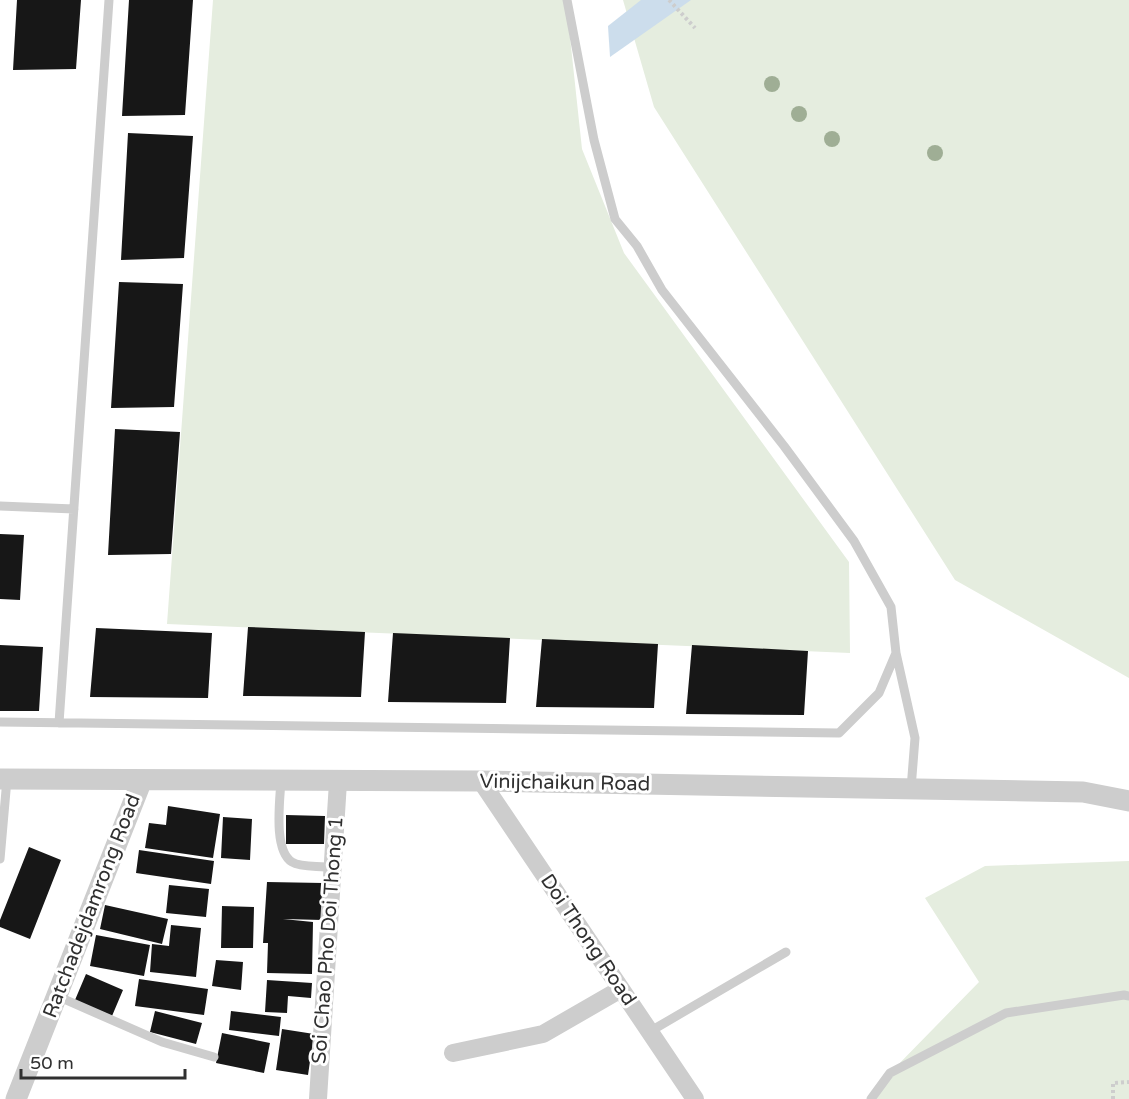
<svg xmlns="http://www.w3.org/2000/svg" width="1129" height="1099" font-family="'Varela Round',sans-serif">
	<rect width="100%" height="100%" fill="#fff"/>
	<path fill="#e5eddf" d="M213,0H566L582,149L624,253L849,562L850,653L167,624Z
		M623,0H1129V678L955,580L654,107Z
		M1129,861V1099H871L890,1073L979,982L925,898L985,866Z"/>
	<path fill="#ccddec" d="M641,0H691L610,57L608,26Z"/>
	<path fill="#171717" d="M17,0H81L76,69L13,70Z
		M129,0H193L185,115L122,116Z
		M128,133L193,136L184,258L121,260Z
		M119,282L183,284L174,407L111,408Z
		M115,429L180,432L171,554L108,555Z
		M0,534L24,535L20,600L0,599Z
		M248,627L365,632L361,697L243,696Z
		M96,628L212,633L208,698L90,697Z
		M393,633L510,638L506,703L388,702Z
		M542,639L658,644L654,708L536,707Z
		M0,645L43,647L39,711H0Z
		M692,645L808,651L804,715L686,714Z
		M168,806L220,814L213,858L145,848L149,823L166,825Z
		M286,815L325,816L324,844H286Z
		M223,817L252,819L250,860L221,858Z
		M29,847L61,860L30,939L0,927V920Z
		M139,850L214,861L211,884L136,873Z
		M267,882L323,883L322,920L283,919L313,922L312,974L267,973L268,943H263Z
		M169,885L209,889L206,917L166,913Z
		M105,905L168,919L162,944L100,929Z
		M222,906L254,907L253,948H221Z
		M171,925L201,928L196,977L150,972L152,944L169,946Z
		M96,935L150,945L144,976L90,966Z
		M216,960L243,962L241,990L212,986Z
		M86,974L123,990L112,1016L75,1000Z
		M139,979L208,989L204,1015L135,1006Z
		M267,980L312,983L311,998L288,996L287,1013L265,1012Z
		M155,1011L202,1023L196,1044L150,1032Z
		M231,1011L281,1017L279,1036L229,1030Z
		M282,1029L314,1034L308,1075L276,1070Z
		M222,1033L270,1043L264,1073L216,1063Z"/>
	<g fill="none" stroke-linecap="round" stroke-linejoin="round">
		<path stroke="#cdcdcd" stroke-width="4" stroke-dasharray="3 3" stroke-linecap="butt" d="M669,0L695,28
			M1113,1099V1083L1129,1082"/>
		<path stroke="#cdcdcd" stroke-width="9" d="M0,506L74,509
			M896,653L915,738L911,789
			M0,722L839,733L879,693L896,653L891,607L854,541L784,446L662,290L637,246L615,219L594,140L567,0
			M59,723L109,0
			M281,780C280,800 273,850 292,862C300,867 315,866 325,867
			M0,859L7,779
			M57,996L162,1042L214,1057
			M649,1032L786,952
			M871,1099L890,1073L1006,1013L1124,995L1129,996"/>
		<path stroke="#cdcdcd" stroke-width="18" d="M481,781L695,1099
			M453,1053L543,1034L621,989
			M318,1099L338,782"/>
		<path stroke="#cdcdcd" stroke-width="21" d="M0,779L481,781L1083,792L1129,801
			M16,1099L142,780"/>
	</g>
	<g fill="#9fae95">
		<circle cx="772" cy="84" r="8"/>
		<circle cx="799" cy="114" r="8"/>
		<circle cx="832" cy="139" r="8"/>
		<circle cx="935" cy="153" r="8"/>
	</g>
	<g text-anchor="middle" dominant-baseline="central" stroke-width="6" stroke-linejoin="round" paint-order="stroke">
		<g font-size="20" fill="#303030" stroke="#fff">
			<text transform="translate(565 783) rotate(1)">Vinijchaikun Road</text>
			<text transform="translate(92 906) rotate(-69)">Ratchadejdamrong Road</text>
			<text transform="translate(328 940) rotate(-86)">Soi Chao Pho Doi Thong 1</text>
			<text transform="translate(588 940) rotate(56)">Doi Thong Road</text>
		</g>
	</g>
	<path d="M21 1069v9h164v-9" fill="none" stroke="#303030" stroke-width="3"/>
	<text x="30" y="1069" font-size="18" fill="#303030" stroke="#ffffff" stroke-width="4.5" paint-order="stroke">50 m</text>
</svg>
